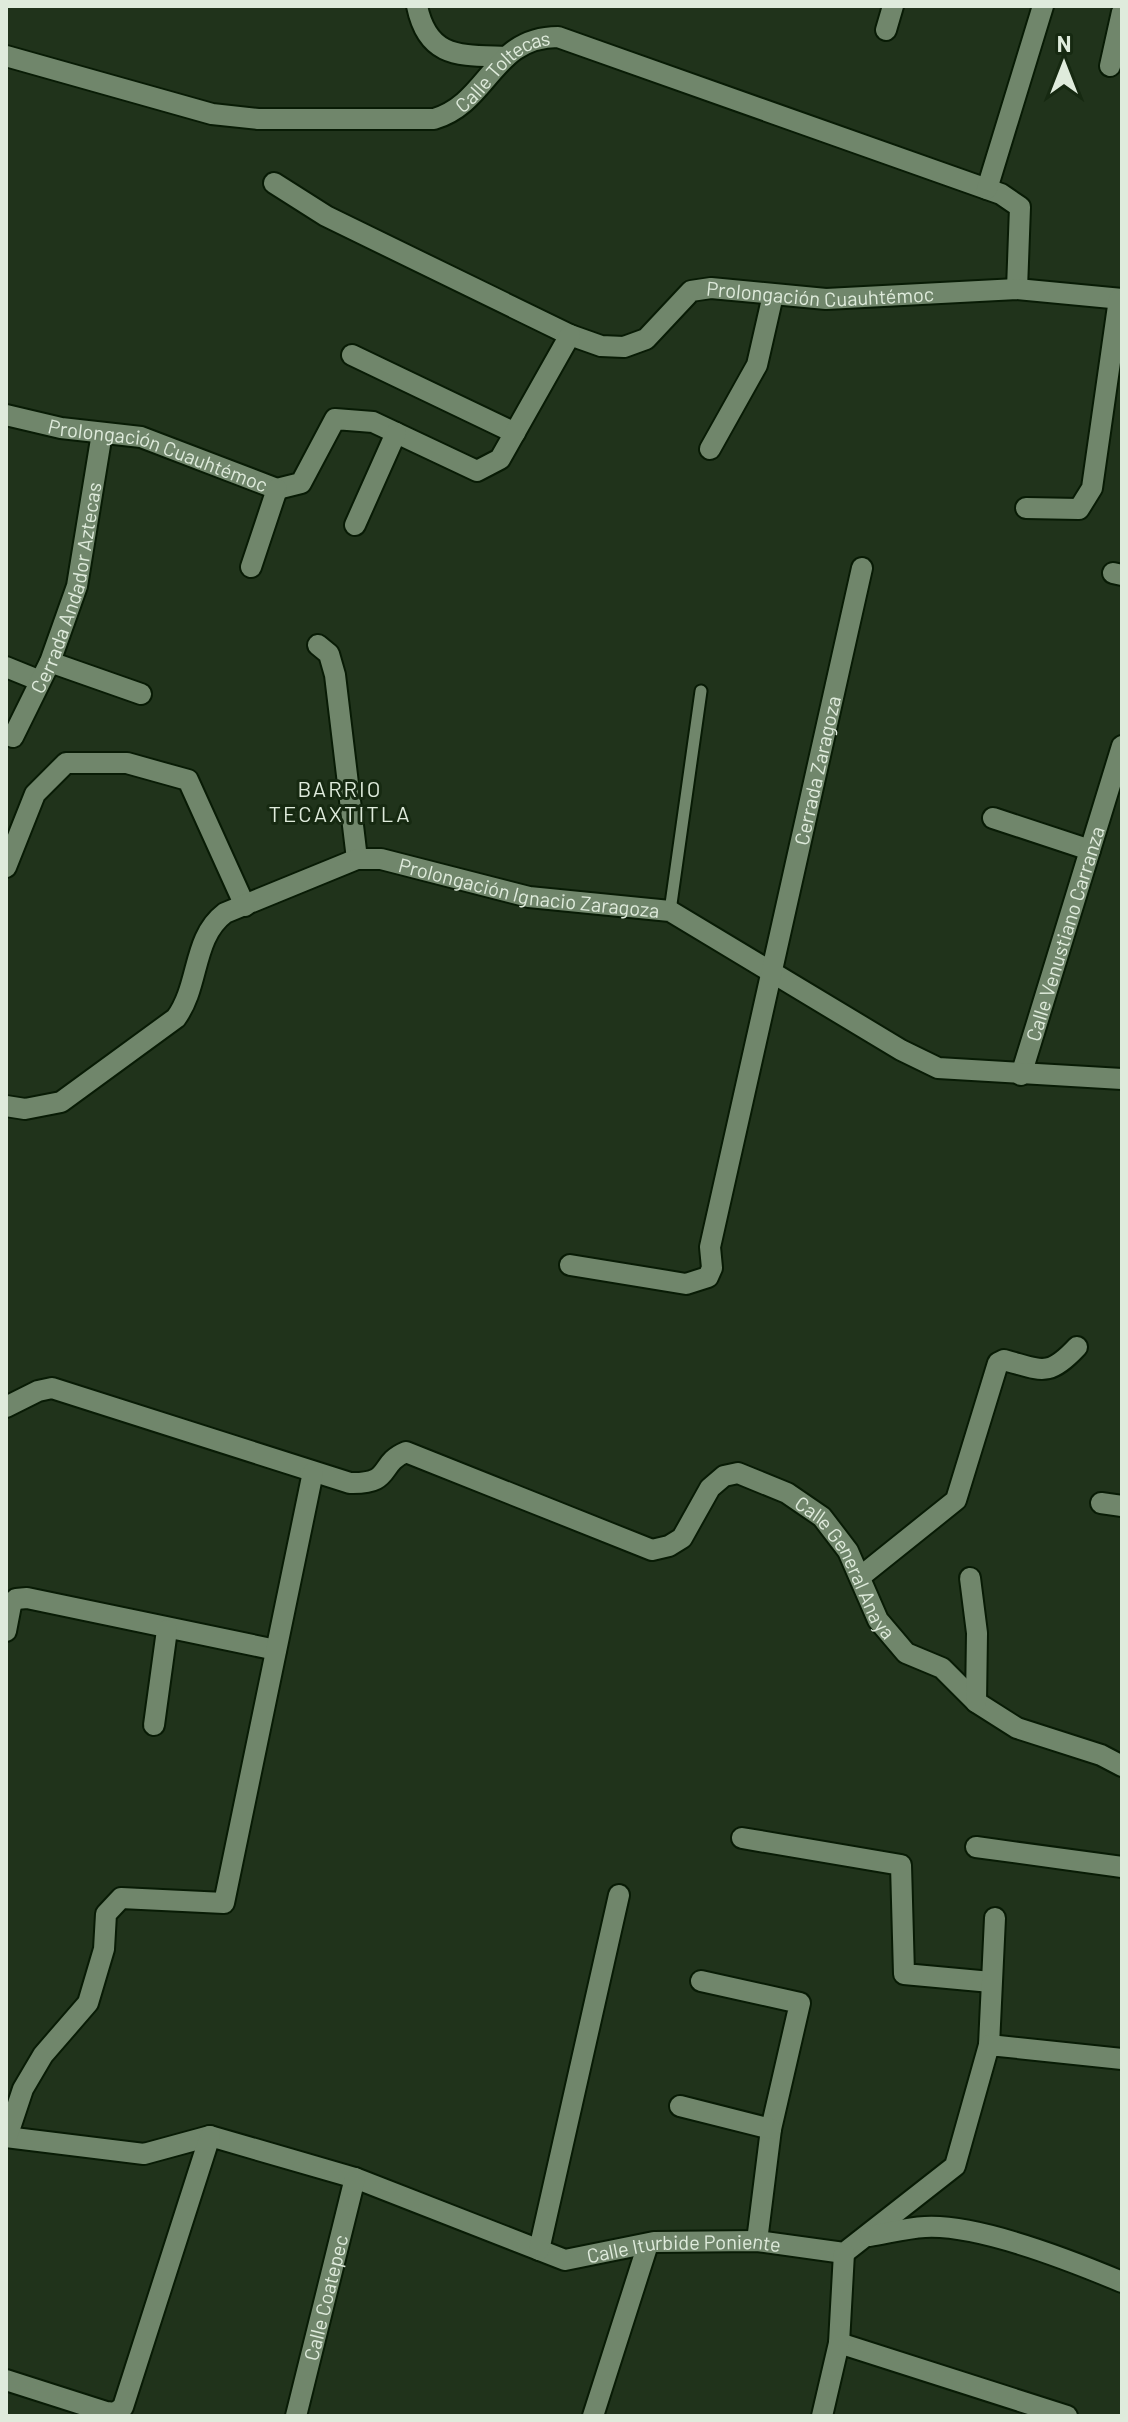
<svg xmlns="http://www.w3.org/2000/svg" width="1128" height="2422" font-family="Barlow,sans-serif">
	<rect width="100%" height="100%" fill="#20331b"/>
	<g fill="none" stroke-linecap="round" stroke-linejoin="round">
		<defs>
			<path id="lane" d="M670,911L701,691"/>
			<g id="street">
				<path d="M417,6C428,59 460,55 506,57"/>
				<path d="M886,30L893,6"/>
				<path id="s1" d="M6,56L212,114L258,119H434C489,103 492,37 558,37L1001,194L1020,207L1017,289"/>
				<path d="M1110,66L1122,12"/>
				<path id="s2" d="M274,183L326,216L570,335L601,346L624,347L646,339L691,291L711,288L826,299L1017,289L1122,299"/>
				<path d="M987,189L1043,6"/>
				<path d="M352,355L515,433"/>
				<path id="s3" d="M6,415L61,428L141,437L277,489L301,483L335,419L373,422L477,471L500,459L570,335"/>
				<path d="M710,449L757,365L773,295"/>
				<path d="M1026,508L1079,509L1092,488L1119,299"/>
				<path d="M355,525L396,433"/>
				<path d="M251,567L277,489"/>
				<path d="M1113,573L1122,575"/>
				<path d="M318,645L329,654L335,675L357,859"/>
				<path d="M50,662L141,694"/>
				<path d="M6,667L38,680"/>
				<path id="s4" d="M13,737L50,662L77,586L102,433"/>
				<path d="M993,818L1090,850"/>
				<path d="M6,867L35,794L66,763H127L188,780L245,906"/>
				<path id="s5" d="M1021,1075L1122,746"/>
				<path id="s6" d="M6,1106L25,1109L61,1102L176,1018C200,985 192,938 225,913L357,859H381L529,897L670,911L901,1050L938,1068L1122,1079"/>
				<path id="s7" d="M570,1265L686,1284L708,1277L712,1268L710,1247L862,568"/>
				<path id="s8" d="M6,1407L38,1391L52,1388L350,1483C394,1484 377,1464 406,1452L652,1550L669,1546L682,1538L710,1488L724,1476L738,1473L787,1493L822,1517L848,1551L878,1620L906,1653L942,1668L976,1702L1017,1728L1101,1755L1122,1766"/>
				<path d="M1101,1503L1122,1506"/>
				<path d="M860,1577L956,1500L998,1363L1004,1360C1042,1370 1048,1378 1077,1347"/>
				<path d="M970,1578L977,1633L976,1702"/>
				<path d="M6,1631L11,1605L16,1599L27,1598L276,1650"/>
				<path d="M154,1725L167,1630"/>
				<path d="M742,1838L901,1865L904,1974L991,1982"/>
				<path d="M976,1847L1122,1867"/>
				<path d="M701,1981L800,2003L771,2129L757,2241"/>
				<path d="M989,2045L995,1918"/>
				<path d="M680,2106L771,2129"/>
				<path id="s9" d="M6,2137L144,2154L210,2136L355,2178L565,2260L654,2242L757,2241L844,2253L955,2166L989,2045L1122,2059"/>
				<path d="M7,2137L23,2089L43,2055L88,2003L104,1949L106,1914L121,1898L224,1903L313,1472"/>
				<path d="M869,2236C888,2233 906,2228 925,2227C978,2224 1072,2261 1122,2282"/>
				<path d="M539,2250L619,1895"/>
				<path d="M839,2343L1067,2416"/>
				<path d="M6,2380L106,2412L115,2413L123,2407L210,2136"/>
				<path id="s10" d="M296,2416L355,2178"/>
				<path d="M593,2416L648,2244"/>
				<path d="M822,2416L839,2343L844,2253"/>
			</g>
		</defs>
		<use href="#lane" stroke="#081b05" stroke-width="15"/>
		<use href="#street" stroke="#081b05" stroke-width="24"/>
		<use href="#lane" stroke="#70866b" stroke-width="11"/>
		<use href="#street" stroke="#70866b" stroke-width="20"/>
	</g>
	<g text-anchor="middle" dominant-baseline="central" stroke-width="6" stroke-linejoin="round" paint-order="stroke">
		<g font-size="20" fill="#dfebdc" stroke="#162911">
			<text stroke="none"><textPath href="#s1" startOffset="522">Calle Toltecas</textPath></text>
			<text stroke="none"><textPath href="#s2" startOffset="608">Prolongación Cuauhtémoc</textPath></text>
			<text stroke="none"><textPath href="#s3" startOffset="158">Prolongación Cuauhtémoc</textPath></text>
			<text stroke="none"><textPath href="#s4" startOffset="160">Cerrada Andador Aztecas</textPath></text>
			<text stroke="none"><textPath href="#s7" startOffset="660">Cerrada Zaragoza</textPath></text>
			<text stroke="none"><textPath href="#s6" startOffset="634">Prolongación Ignacio Zaragoza</textPath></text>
			<text stroke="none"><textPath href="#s5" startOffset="148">Calle Venustiano Carranza</textPath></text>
			<text stroke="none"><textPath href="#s8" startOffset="968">Calle General Anaya</textPath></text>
			<text stroke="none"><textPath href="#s9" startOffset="704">Calle Iturbide Poniente</textPath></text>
			<text stroke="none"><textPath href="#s10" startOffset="122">Calle Coatepec</textPath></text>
		</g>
		<g font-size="22" letter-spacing="2" fill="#dfebdc" stroke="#162911">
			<text x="340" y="788">BARRIO<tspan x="340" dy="25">TECAXTITLA</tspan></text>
		</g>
	</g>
	<rect width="1128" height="2422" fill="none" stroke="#dfebdc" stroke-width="16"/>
	<g transform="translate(1064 64)" stroke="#162911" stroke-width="6" paint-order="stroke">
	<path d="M0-6L14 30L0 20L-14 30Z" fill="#dfebdc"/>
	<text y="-12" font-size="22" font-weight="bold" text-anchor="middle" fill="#dfebdc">N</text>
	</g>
</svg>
